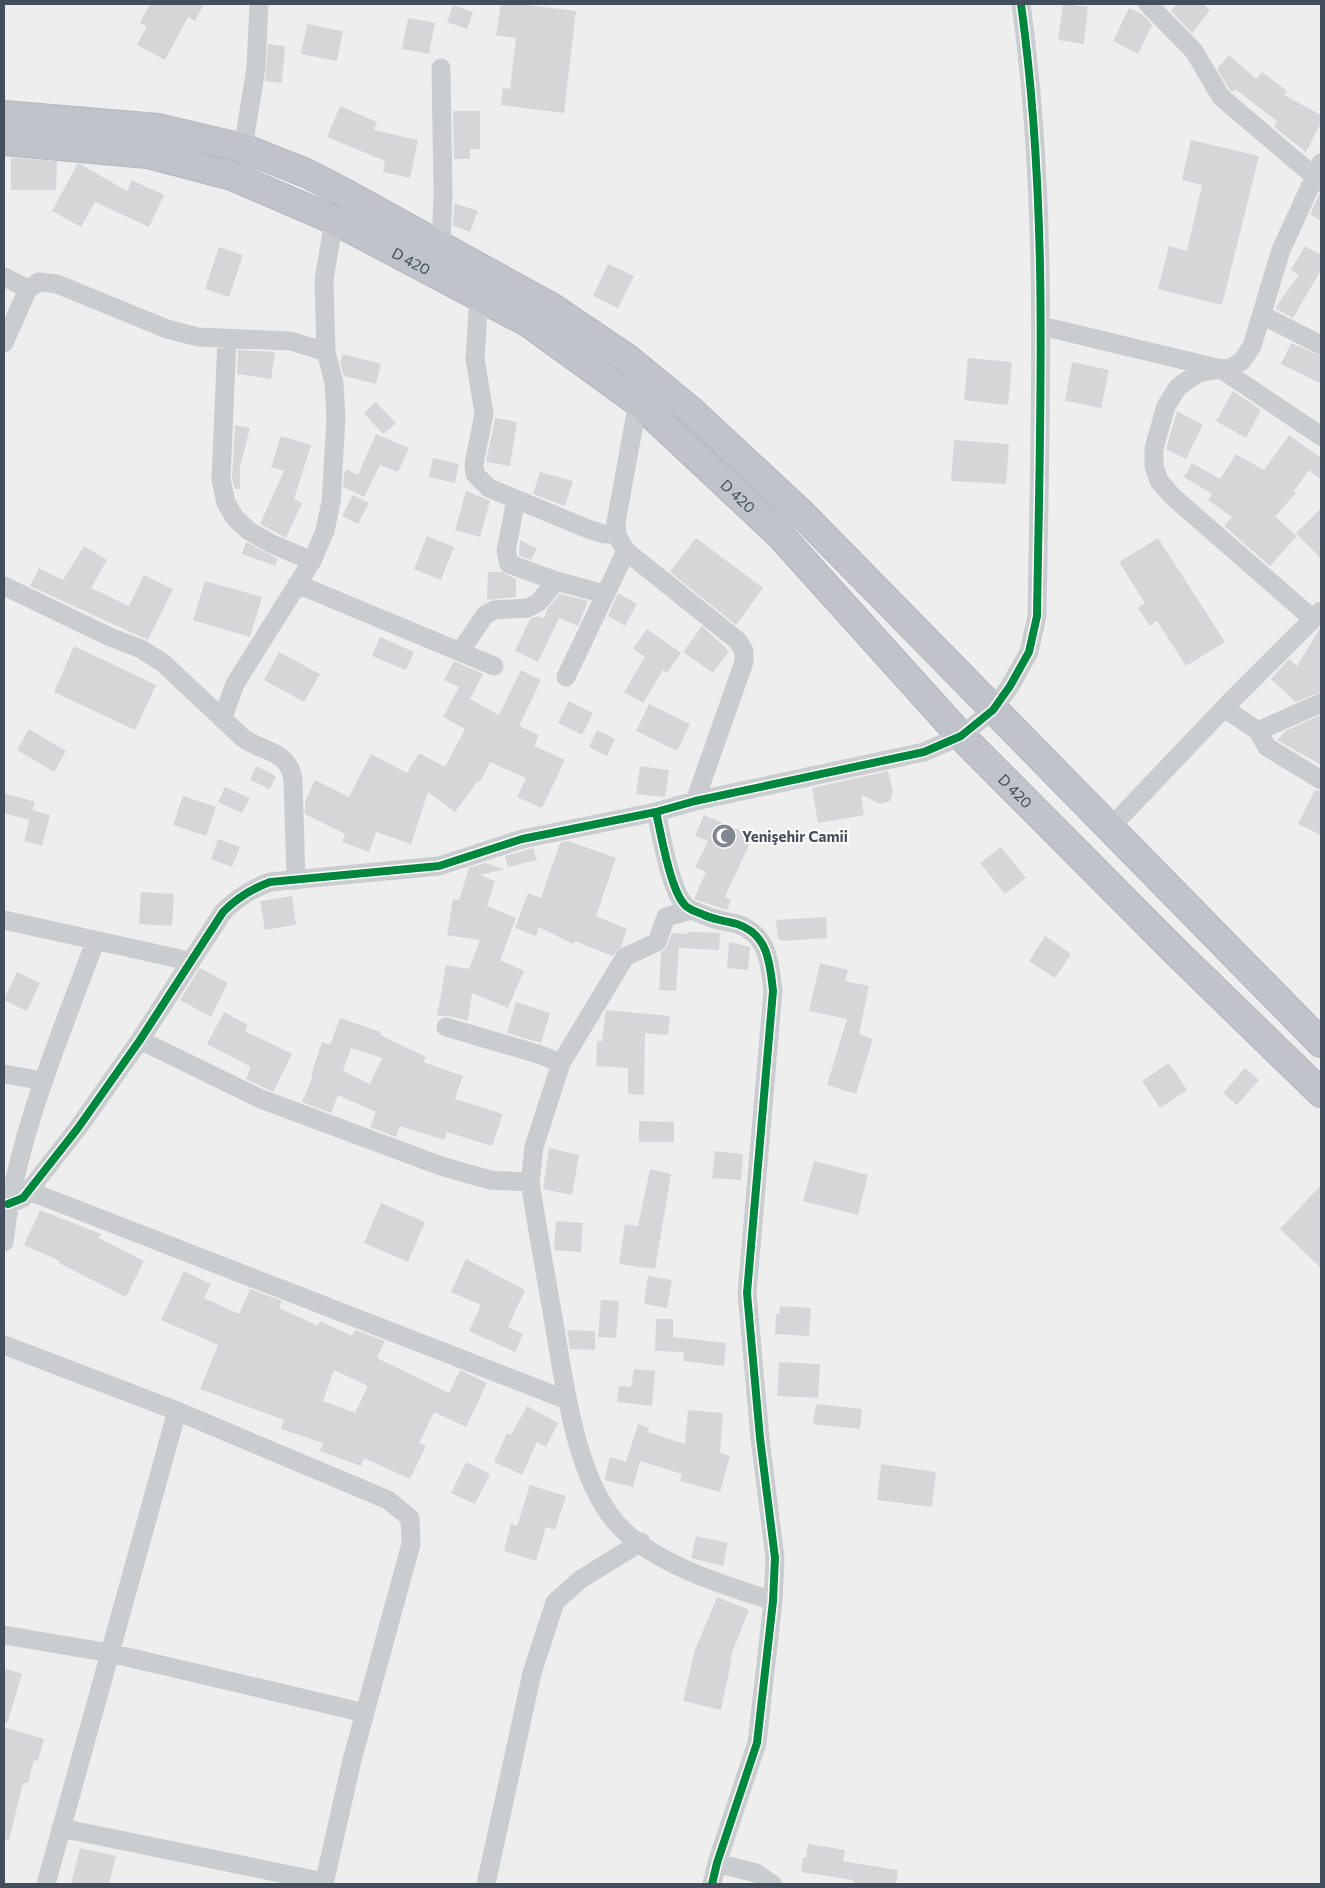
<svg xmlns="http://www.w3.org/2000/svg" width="1325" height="1888" font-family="Commissioner,sans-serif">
	<rect width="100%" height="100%" fill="#efeeee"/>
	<path fill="#d6d6d9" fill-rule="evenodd" d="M150,4H204L195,21L188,17L165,60L137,45L147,26L140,23Z
		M501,4H519L576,11L564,113L501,105L503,88L510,89L516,38L496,35Z
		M1063,4L1088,7L1084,44L1058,40Z
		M1177,4H1203L1210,10L1192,33L1171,11Z
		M453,5L473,12L467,29L447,22Z
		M1129,8L1142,14L1152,25L1138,54L1113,41Z
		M408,18L435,23L429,54L402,49Z
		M307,24L343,31L337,61L301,54Z
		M268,44L285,46L282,83L265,81Z
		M1229,55L1256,79L1262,72L1287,91L1284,95L1321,115V123L1306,152L1274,127L1277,121L1235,89L1233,92L1230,90L1217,69Z
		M340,106L377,122L374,130L418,140L410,178L383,172L385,161L327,137Z
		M453,111H480V149H470V159H454Z
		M1191,140L1259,156L1222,305L1158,289L1169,246L1187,251L1202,185L1182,180Z
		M11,158L57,161L56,190H11Z
		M78,163L127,191L132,180L164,195L149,227L95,202L81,227L52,211Z
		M1320,193H1321V221L1310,214Z
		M454,203L478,211L470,232L453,226Z
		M1305,246L1321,255V270L1293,318L1275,308L1299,275L1291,270Z
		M219,247L243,255L229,297L205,289Z
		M608,264L634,276L618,308L593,296Z
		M1291,343L1321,356V384L1281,364Z
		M238,350L275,352L271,379L237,374Z
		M343,354L381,364L376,384L344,376L340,363Z
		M968,358L1012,362L1008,405L964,400Z
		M1072,362L1109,370L1101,408L1065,401Z
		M1233,391L1261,410L1246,438L1216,421Z
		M376,402L396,423L383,434L364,413Z
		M1177,411L1203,425L1186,459L1166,449Z
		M495,418L517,422L510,466L486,462Z
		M235,425L250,428L240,467V489H235L232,478Z
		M376,434L409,448L398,472L380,465L364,497L343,487L344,474L346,469L358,475Z
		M1289,435L1321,458V480L1309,470L1294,491L1296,493L1275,517L1297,536L1270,566L1224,526L1232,517L1208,500L1212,494L1184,477L1192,463L1220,479L1236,454L1264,470Z
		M281,436L311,445L294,499L302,503L286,538L260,524L284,471L271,467Z
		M954,440L1009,444L1006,484L951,481Z
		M433,458L459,464L455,483L429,477Z
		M540,472L573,481L565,506L533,494Z
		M466,491L490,501L480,537L455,530Z
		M353,495L369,503L358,524L342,516Z
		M1321,508V559L1296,533Z
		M427,536L454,547L441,580L414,569Z
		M696,538L763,588L736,625L670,572Z
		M1158,538L1225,642L1186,666L1157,621L1150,626L1138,608L1145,603L1119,562Z
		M520,540L537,549L531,560L519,556Z
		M246,542L278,559L275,566L242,554Z
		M84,546L107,560L91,588L129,606L144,575L173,589L148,640L30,586L39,568L63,580Z
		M488,572H502L516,579V597L487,600Z
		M205,581L262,597L250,637L193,620Z
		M618,593L637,604L625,626L608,616Z
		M560,594L588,601L578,626L559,618L538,662L515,651L530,619L538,616L544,618L548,608Z
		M702,626L729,651L713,673L683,652Z
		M1321,627V692L1296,702L1271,679L1289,659L1297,666Z
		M647,629L681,653L667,673L663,670L643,703L624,692L645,657L633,649Z
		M380,637L414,652L406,670L372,656Z
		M74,646L156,685L135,730L54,692Z
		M279,652L320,674L304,702L264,680Z
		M454,661L483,674L470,699L499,715L521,670L541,680L519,726L539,735L534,746L565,760L542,808L517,797L526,778L490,762L480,782L478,781L455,812L428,792L411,844L376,832L369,852L342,842L345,834L305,814V801L315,780L349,797L371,754L407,773L419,753L445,767L465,729L443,717L459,687L444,680Z
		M569,701L593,713L582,735L558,723Z
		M649,704L690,724L677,751L636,731Z
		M1321,715V765L1277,740L1287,730Z
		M29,729L66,751L54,772L17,750Z
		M597,730L615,739L607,756L589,747Z
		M256,766L276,776L270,789L250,780Z
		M640,766L669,770L665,797L636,794Z
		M888,771L893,792L890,801L881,804L861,795L864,815L818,823L812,788Z
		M225,787L250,798L242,813L218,802Z
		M1315,790L1321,791V835L1298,824Z
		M4,793L35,802L29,820L4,813Z
		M183,796L216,807L206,836L173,825Z
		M32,810L50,815L42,846L24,841Z
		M704,815L753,836L725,897L731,900L727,910L694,899L706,872L695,867L708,841L695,836Z
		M218,839L240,847L232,867L211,859Z
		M568,841L616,858L596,916L627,929L621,947L612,956L575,941L573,944L539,927L536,936L515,928L528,893L541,898L560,843Z
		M1001,847L1026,878L1005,894L980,863Z
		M533,848L537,860L508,867L505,856Z
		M485,863L504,869L480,875L495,881L487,906L516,918L500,960L524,971L508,1008L472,993L468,1021L449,1016H437L446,965L469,969L480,940L447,935L453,899L459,900L469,868Z
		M141,892L174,894L172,926L139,924Z
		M292,896L296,925L265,930L260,901Z
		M826,917L827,938L784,941L778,939L776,920Z
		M688,932L720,933L719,950L679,948L676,991L659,990L661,953L667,946L672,933L688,934Z
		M1045,936L1071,954L1055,978L1029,961Z
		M729,942L750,947L748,970L727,968Z
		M820,963L848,970L845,981L869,986L859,1034L873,1039L856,1094L827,1085L847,1019L809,1011Z
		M200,968L228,983L211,1017L180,1000Z
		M17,972L40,983L27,1011L4,1000Z
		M516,1002L550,1013L541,1043L507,1033Z
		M606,1010L670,1016L668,1035L645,1033L644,1095L628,1094V1068L596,1066L597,1041H602Z
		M224,1012L248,1025L245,1031L292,1054L273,1092L246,1079L251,1067L207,1044Z
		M340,1018L381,1032L380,1035L426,1057L423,1062L463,1076L455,1099L503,1114L492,1146L447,1132L444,1140L400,1126L396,1137L370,1127L376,1112L338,1095L331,1113L302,1102L313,1076L311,1075L322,1042L330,1045ZM351,1048L382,1058L370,1084L343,1071Z
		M1169,1063L1187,1090L1160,1108L1142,1081Z
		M1245,1068L1259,1080L1237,1105L1223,1093Z
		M639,1121L674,1122V1142H639Z
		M549,1148L579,1155L572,1195L543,1189Z
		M715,1151L743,1154L741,1180L712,1178Z
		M814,1161L868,1175L858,1215L803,1201Z
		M650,1169L671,1174L655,1269L619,1264L625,1224L638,1226Z
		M1321,1185V1268L1280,1229Z
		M381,1203L425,1222L408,1262L364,1243Z
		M40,1210L101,1234L99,1238L144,1261L126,1297L59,1263L60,1261L24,1245Z
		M556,1221L583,1223L581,1252L554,1250Z
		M466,1259L525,1290L508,1327L523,1334L515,1352L469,1331L481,1305L451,1292Z
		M184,1271L211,1284L204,1298L239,1314L250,1289L282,1301L279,1308L318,1326L320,1321L352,1336L355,1330L385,1341L377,1358L449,1393L460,1370L487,1383L466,1427L434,1412L419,1443L426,1446L410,1479L364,1458L361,1466L320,1451L323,1443L281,1429L284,1420L200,1389L218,1345L161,1320ZM334,1370L368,1386L355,1413L323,1401Z
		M648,1276L672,1280L667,1308L644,1304Z
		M601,1300L619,1301L616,1338L598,1337Z
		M780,1306L811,1308L809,1336L775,1334L776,1314H779Z
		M656,1319H673V1337L726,1343L724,1366L683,1361L684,1352L655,1351Z
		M567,1330L595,1331V1350L570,1349Z
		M779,1362L820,1364L818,1398L777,1396Z
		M634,1369L655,1371L652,1406L617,1402L619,1386L631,1387Z
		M816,1404L862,1409L860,1429L813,1424Z
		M527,1406L558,1423L546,1447L537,1442L522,1475L494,1462L507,1433L511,1435Z
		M688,1410L723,1413L720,1453L730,1456L720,1492L680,1481L682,1474L640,1461L633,1487L604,1480L610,1457L626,1462L638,1424L649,1428L648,1432L685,1444Z
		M466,1462L490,1474L475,1504L451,1493Z
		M881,1464L936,1472L932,1507L877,1500Z
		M530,1485L566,1496L555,1530L546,1527L536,1561L504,1551L511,1524L517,1526Z
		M696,1536L728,1543L723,1566L691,1558Z
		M717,1597L749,1610L730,1658H732L721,1710L683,1701L695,1650Z
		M4,1668L22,1674L7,1724L4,1723Z
		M4,1727L44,1739L38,1761L34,1760L28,1783H23L9,1840L4,1839Z
		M808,1844L845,1850L843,1861L898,1870L896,1884H853V1880L801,1872L803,1857L806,1858Z
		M80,1848L116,1856L109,1884H71Z"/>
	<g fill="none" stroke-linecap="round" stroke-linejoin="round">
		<defs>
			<g id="trunk">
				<path d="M4,115L158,128L243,148L306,173L339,190L551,307L628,359L689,409L802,514L1321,1043"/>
				<path id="s1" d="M4,141L148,154L232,176L334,220L529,323L638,402L779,534L961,736L1178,954L1321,1093"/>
			</g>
		</defs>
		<use href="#trunk" stroke="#b2b7bf" stroke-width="30"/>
		<path stroke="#cacdcf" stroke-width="19" d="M1148,4L1194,51L1221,97L1321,182
			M441,68L443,194L441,246
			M243,148L256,68L259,4
			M4,277L28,289L39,282L57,284L167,329L198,337L291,341L326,352
			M479,295L475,358L484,414L474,464L475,474L489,488L588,529L604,534H617
			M1262,315L1321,345
			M1042,326L1221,369L1321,436
			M227,338L221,479L226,503L235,518L249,531L272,544L312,561
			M4,343L28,289
			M638,402L616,522L617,536L626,551L738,641L744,651V662L695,801
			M516,500L506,551L509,564L556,581L605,594
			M297,584L494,666
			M4,586L110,637L141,649L163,663L243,738C264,753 289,750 293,780L296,880
			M1313,619L1172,496L1159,481L1154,466V448L1166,406L1178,387L1198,373L1233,367L1242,361L1252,346L1281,250L1321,163
			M460,652L485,615L494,610L528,608L539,602L556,581
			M566,677L626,551
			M1224,708L1258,731L1267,747L1321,780
			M223,717L235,684L312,561L325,531L331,502L336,419L334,383L326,352L324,280L334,220
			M1258,731L1321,703
			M656,812C661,834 670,888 684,904C688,910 698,912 704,915C715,920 726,921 737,924C768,934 770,963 773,991L747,1293L760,1438L775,1558L773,1601L757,1743L717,1863L712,1884
			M1109,829L1224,708L1321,611
			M691,910L666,917L657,942L625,957L561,1063L534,1147L530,1182C537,1227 545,1272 553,1317C564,1380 575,1484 623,1530C660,1566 724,1585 773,1601
			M4,920L180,959L189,963
			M446,1027L538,1054L561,1063
			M140,1040L261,1099L441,1166L490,1180L530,1182
			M4,1074L44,1081
			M29,1191L567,1400
			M8,1204L23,1198L78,1128L140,1040L223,912C237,898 251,889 270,882L439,866L522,839L656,812L695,801L924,752L961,736L993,710L1010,686L1029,652L1037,616C1040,412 1049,207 1021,4
			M4,1242C16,1138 59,1039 95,942
			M4,1345L177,1411L388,1500L410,1518L411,1544L352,1760L324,1884
			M4,1635L110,1653L365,1713
			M61,1828L324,1882
			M717,1863L756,1873L772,1884
			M46,1884L177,1411
			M486,1884L532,1673L555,1602L581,1579L641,1542"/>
		<use href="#trunk" stroke="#c0c4ca" stroke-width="28"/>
		<defs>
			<path id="cycleway" d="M656,812C661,834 670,888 684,904C688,910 698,912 704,915C715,920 726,921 737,924C768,934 770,963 773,991L747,1293L760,1438L775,1558L773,1601L757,1743L717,1863L712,1884
				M8,1204L23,1198L78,1128L140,1040L223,912C237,898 251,889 270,882L439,866L522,839L656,812L695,801L924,752L961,736L993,710L1010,686L1029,652L1037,616C1040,412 1049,207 1021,4"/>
		</defs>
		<use href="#cycleway" stroke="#fff" stroke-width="11"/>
		<use href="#cycleway" stroke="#00873e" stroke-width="8"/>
	</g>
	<defs>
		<symbol id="mosque-disc" viewBox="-11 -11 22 22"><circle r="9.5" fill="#808790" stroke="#fff"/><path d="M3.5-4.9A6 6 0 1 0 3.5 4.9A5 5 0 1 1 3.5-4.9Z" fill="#fff"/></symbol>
	</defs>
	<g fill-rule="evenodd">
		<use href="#mosque-disc" x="710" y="822" width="28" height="28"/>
	</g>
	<g text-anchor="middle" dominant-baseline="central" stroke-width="4" stroke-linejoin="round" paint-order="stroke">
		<g font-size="15" fill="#444f5d" stroke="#fff">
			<text stroke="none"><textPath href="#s1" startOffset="430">D 420</textPath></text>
			<text stroke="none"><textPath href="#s1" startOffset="835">D 420</textPath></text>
			<text stroke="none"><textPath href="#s1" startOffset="1240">D 420</textPath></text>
		</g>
		<g font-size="15" font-weight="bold" fill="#444f5d" stroke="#fff" text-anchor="start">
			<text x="742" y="836">Yenişehir Camii</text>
		</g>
	</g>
	<rect width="1325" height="1888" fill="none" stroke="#444f5d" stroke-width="10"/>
</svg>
